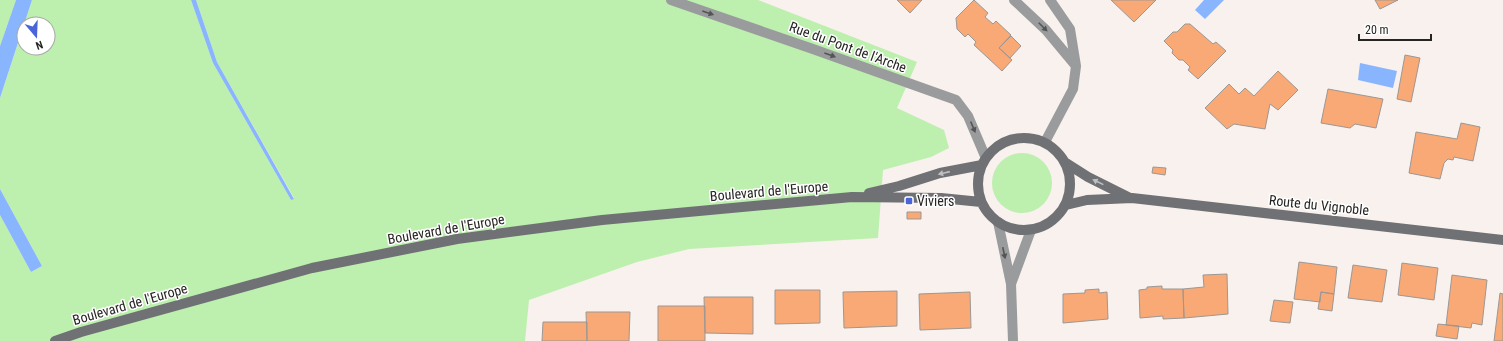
<svg xmlns="http://www.w3.org/2000/svg" width="1503" height="341" font-family="'Roboto Condensed',sans-serif">
	<rect width="100%" height="100%" fill="#f8f1ed"/>
	<path fill="#bdefae" d="M0,0H16L0,46Z
		M32,0H191L213,63L291,200L294,198L217,62L196,0H758L917,62L897,108L944,130L949,148L931,157L883,170L878,238L689,249L637,262L529,300L525,341H0V215L31,272L42,266L0,189V98L24,25V48H48V24H24Z
		M992 183a30 30 0 1 1 60 0a30 30 0 1 1-60 0Z"/>
	<path fill="#89b5fe" d="M16,0H32L0,98V46Z
		M191,0H196L217,62L294,199L291,200L213,63Z
		M1204,0H1224L1205,19L1195,10Z
		M1360,63L1397,71L1393,88L1358,80Z
		M0,189L42,266L31,272L0,215Z"/>
	<path fill="#f8a975" stroke="#9d9794" d="M897,0H922L910,13Z
		M974,0L988,13L985,17L993,24L996,21L1011,35L999,48L1012,60L1002,71L974,45L976,42L968,34L965,37L957,29L956,18Z
		M1111,0H1156L1134,22Z
		M1375,0H1398L1380,9Z
		M1185,24H1190L1213,44L1216,42L1226,51L1198,79L1188,70L1190,67L1183,60H1179L1172,53L1173,50L1164,41L1173,32H1177Z
		M1011,36L1021,46L1010,58L999,48Z
		M1405,55L1420,58L1411,102L1397,99Z
		M1278,71L1298,90L1278,110L1270,104L1265,129L1234,124L1227,129L1205,108L1229,84L1239,94L1245,88L1254,96Z
		M1328,89L1383,99L1376,128L1355,124L1350,128L1321,123Z
		M1461,123L1480,127L1473,161L1454,157L1453,160L1448,159L1444,163L1440,179L1409,173L1416,132L1457,139Z
		M1153,167L1166,168L1165,175L1152,173Z
		M907,212H921V219H907Z
		M1299,262L1337,267L1334,294L1321,292L1320,302L1294,299Z
		M1402,263L1438,268L1434,300L1398,295Z
		M1353,265L1387,270L1382,302L1348,298Z
		M1227,274L1228,314L1184,318L1183,289L1204,287L1203,275Z
		M1452,275L1487,280L1482,325L1472,323L1471,328L1446,325Z
		M1162,286V289H1183L1184,318L1163,319V316L1140,318L1139,290L1147,289V287Z
		M1099,289V293L1107,292L1108,319L1063,323V294L1085,293V290Z
		M775,290H820V323L775,324Z
		M897,291V326L844,328L843,292Z
		M970,292L971,328L920,330L919,294Z
		M1321,292L1334,294L1332,311L1318,309Z
		M1500,293L1503,294V341H1494Z
		M704,297H753V334L705,333Z
		M1274,300L1293,302L1290,323L1270,321Z
		M658,306H705V341H658Z
		M586,312H630L629,341H587Z
		M543,322H587V341H542Z
		M1438,324L1459,326L1457,339L1436,336Z"/>
	<g fill="none" stroke-linecap="round" stroke-linejoin="round">
		<path stroke="#999b9d" stroke-width="10" d="M671,0L810,48L956,100L968,116L985,156
			M1014,0L1046,30L1076,66
			M1045,142L1073,89L1076,66L1070,29L1050,0
			M998,222L1011,284L1013,341
			M1011,284L1031,230"/>
		<path stroke="#6f7175" stroke-width="10" d="M978 184a46 46 0 1 1 92 0a46 46 0 1 1-92 0Z
			M1066,163L1088,177L1130,198
			M869,193L899,186L940,173L982,165
			M1066,205L1087,200L1132,198L1503,240
			M55,341L81,332L312,268L457,239L602,220L852,197L941,198L981,202"/>
	</g>
	<defs><path id="oneway-solid" d="M-6-.8H1V-3.2L6.5 0L1 3.2V.8H-6Z"/></defs>
	<g fill="#555454">
		<use href="#oneway-solid" transform="translate(708 13) rotate(19)"/>
		<use href="#oneway-solid" transform="translate(1043 27) rotate(45)"/>
		<use href="#oneway-solid" transform="translate(830 55) rotate(20)"/>
		<use href="#oneway-solid" transform="translate(973 127) rotate(67)"/>
		<use href="#oneway-solid" transform="translate(1004 253) rotate(78)"/>
	</g>
	<g fill="#bebfc1">
		<use href="#oneway-solid" transform="translate(944 173) rotate(167)"/>
		<use href="#oneway-solid" transform="translate(1098 182) rotate(-154)"/>
	</g>
	<rect fill="#4965d9" stroke="#fff" stroke-width="1.5" x="905" y="197" width="8" height="8" rx="2"/>
	<g text-anchor="middle" dominant-baseline="central" stroke-width="3" stroke-linejoin="round" paint-order="stroke">
		<g font-size="14" fill="#272523" stroke="#fff">
			<text transform="translate(848 47) rotate(20)">Rue du Pont de l'Arche</text>
			<text transform="translate(769 191) rotate(-5)">Boulevard de l'Europe</text>
			<text transform="translate(1319 205) rotate(6)">Route du Vignoble</text>
			<text transform="translate(446 229) rotate(-10)">Boulevard de l'Europe</text>
			<text transform="translate(130 304) rotate(-16)">Boulevard de l'Europe</text>
		</g>
		<g font-size="14" fill="#272523" stroke="#fff" text-anchor="start">
			<text x="917" y="201">Viviers</text>
		</g>
	</g>
	<g transform="translate(36 36) rotate(161)"><circle r="19" fill="#ffffff" stroke="#a9a8a7"/>
	<path d="M0-3L7 15L0 10L-7 15Z" fill="#4965d9"/>
	<text y="-6" font-size="11" font-weight="bold" text-anchor="middle" fill="#272523">N</text>
	</g>
	<path d="M1359 34v6h72v-6" fill="none" stroke="#272523" stroke-width="2"/>
	<text x="1365" y="34" font-size="12" fill="#272523" stroke="#ffffff" stroke-width="3" paint-order="stroke">20 m</text>
</svg>
